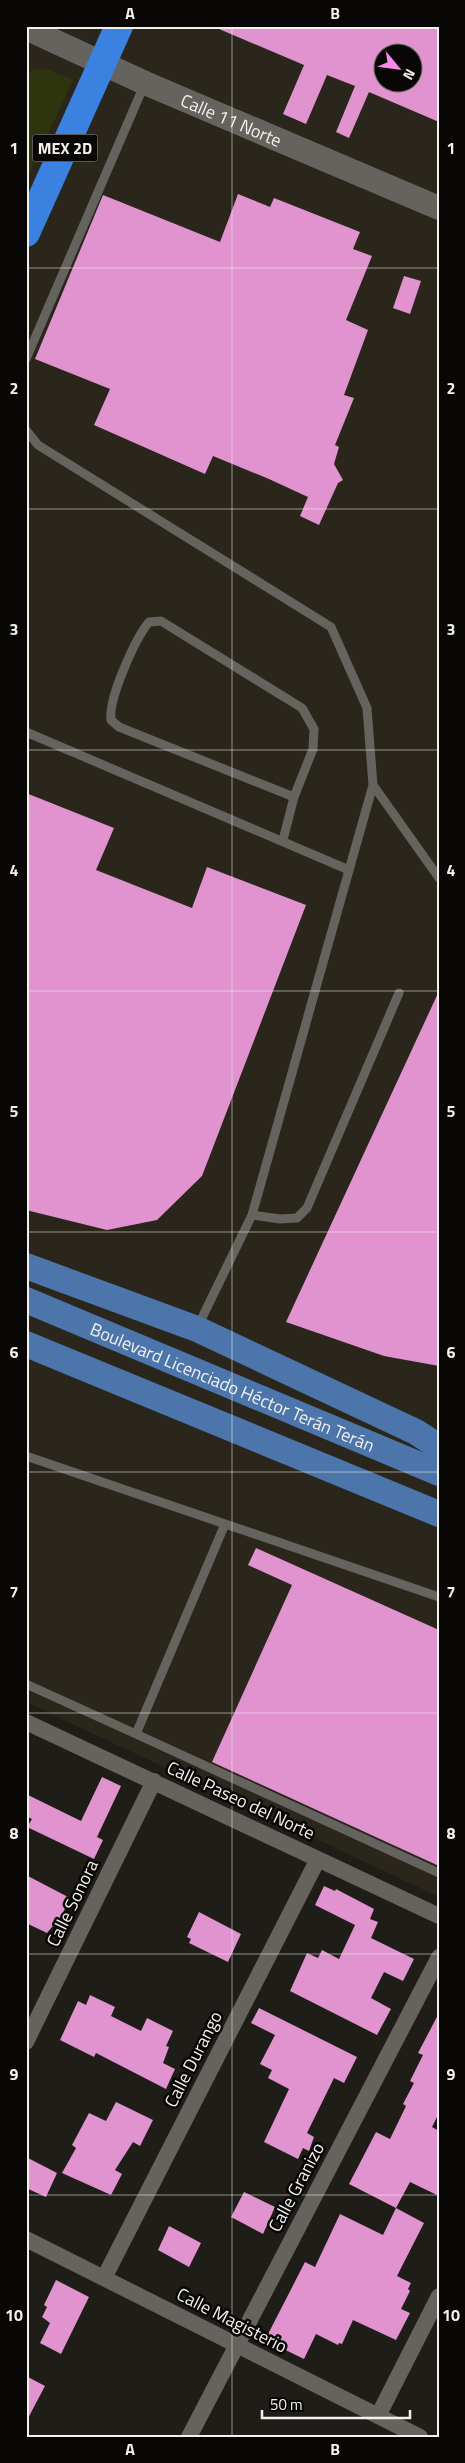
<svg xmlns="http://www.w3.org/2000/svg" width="465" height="2463" font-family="'Titillium Web',sans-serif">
	<rect width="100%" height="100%" fill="#1f1d18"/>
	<path fill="#2a261b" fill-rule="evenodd" d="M26,26H439V1897L26,1702ZM382,52H412V82H382Z"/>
	<path fill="#2e340d" d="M44,68L73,80L26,181V72Z"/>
	<path fill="#e093ce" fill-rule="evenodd" d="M212,26H439V122L369,92L349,138L336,132L355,86L327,75L306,124L283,114L304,65ZM382,52H412V82H382Z
		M238,194L270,207L274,198L360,232L353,249L372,256L346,320L368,330L344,395L354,398L335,445L339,447L334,464L343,480L338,483L319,525L300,516L308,497L269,479L213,456L205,474L94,425L110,389L35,359L103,195L220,242Z
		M404,276L421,281L410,314L393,308Z
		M26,793L114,828L96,870L192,908L207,867L306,905L202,1176L157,1220L107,1230L26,1210Z
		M439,991V1366L384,1356L286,1322Z
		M256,1548L439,1630V1866L212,1762L292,1585L248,1565Z
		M102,1777L121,1786L97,1837L103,1840L94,1859L27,1827L32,1819L26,1816V1794L81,1821Z
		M26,1875L70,1898L58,1923L56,1922L47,1933L26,1923Z
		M324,1886L335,1891L336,1889L374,1909L370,1919L378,1922L371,1938L414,1959L403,1981L384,1972L371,1998L391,2009L377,2035L290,1991L307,1953L318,1958L322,1950L339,1959L355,1925L315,1905Z
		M199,1912L241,1934L228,1962L189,1943L191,1939L187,1937Z
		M90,1995L115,2007L111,2016L141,2031L147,2018L173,2031L166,2046L169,2047L163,2063L175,2069L166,2089L96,2053L94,2057L60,2040L78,2001L86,2005Z
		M259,2008L357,2057L344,2083L334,2078L307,2133L314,2137L309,2151L303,2148L298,2159L264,2142L289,2089L268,2078L272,2070L260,2064L275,2035L251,2023Z
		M439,2013V2113L432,2127L439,2131V2196L410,2182L396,2208L349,2184L376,2132L390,2139L406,2106L403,2104L414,2083L410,2081L423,2055L418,2053Z
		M116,2102L153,2120L140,2146L133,2142L115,2170L122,2174L111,2195L62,2173L76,2148L72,2145L89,2113L106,2121Z
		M26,2157L57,2173L46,2197L26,2188Z
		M244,2192L275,2207L263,2234L231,2217Z
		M396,2208L424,2223L397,2276L411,2283L408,2289L410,2291L401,2309L410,2313L396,2340L353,2320L342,2344L339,2343L338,2345L316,2334L304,2359L265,2340L305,2262L315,2267L340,2214L383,2235Z
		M169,2226L201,2243L189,2267L158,2250Z
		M56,2280L89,2297L61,2354L40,2343L50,2323L42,2317L47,2307L44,2305Z
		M26,2376L45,2386L26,2422Z"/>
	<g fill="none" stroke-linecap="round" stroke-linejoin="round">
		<path stroke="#65635d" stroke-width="9" d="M26,359L145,83
			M26,430L38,445L331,627L367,708L373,785L252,1215L198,1326
			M26,732L349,870
			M373,785L439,878
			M283,840L294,797L313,749L314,729L302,708L161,621L149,622C135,639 108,699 111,720L119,727L294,797
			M252,1215L280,1219L297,1218L307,1208L399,993
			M26,1456L439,1597
			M225,1524L136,1734L439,1873
			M26,1684L136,1734"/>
		<path stroke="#65635d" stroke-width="16" d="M26,1722L439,1916
			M26,2042L154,1781
			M26,2239L420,2437
			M104,2278L318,1859
			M378,2416L439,2296
			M189,2437L439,1957"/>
		<path stroke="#65635d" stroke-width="24" id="s1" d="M26,28L145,83L439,208"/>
		<g stroke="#4c75ac" stroke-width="26">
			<path d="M26,1266L197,1329L416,1432L439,1447"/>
			<path id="s2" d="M26,1300L439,1473"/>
			<path d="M26,1344L439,1514"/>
		</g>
		<path stroke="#3b81e0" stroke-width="28" d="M26,233L119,26"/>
	</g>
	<path fill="none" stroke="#f2f1ed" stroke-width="1" stroke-opacity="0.55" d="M232,26V2437M26,268H439M26,509H439M26,750H439M26,991H439M26,1232H439M26,1472H439M26,1713H439M26,1954H439M26,2195H439"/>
	<g text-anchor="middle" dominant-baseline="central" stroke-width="5" stroke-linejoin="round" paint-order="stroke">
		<rect fill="#080706" stroke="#acaba8" stroke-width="1" x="32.5" y="134.5" width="65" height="27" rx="4"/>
		<g font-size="16" font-weight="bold" fill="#f2f1ed">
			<text x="65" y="148">MEX 2D</text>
		</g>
		<g font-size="18" fill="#f2f1ed" stroke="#080706">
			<text stroke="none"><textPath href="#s1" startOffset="225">Calle 11 Norte</textPath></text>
			<text stroke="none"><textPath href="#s2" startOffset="224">Boulevard Licenciado Héctor Terán Terán</textPath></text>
			<text transform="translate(241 1800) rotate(25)">Calle Paseo del Norte</text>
			<text transform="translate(72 1903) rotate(-64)">Calle Sonora</text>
			<text transform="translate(193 2059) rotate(-63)">Calle Durango</text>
			<text transform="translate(296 2187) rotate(-62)">Calle Granizo</text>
			<text transform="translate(232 2320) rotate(27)">Calle Magisterio</text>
		</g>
	</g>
	<rect width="465" height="2463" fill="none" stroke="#080706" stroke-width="55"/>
	<g transform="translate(398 68) rotate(119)"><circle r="24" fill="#080706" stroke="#666562"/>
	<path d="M0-4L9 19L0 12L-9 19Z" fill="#f888ea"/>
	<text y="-8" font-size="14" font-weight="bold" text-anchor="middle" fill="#f2f1ed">N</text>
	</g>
	<path d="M262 2410v8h148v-8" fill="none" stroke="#f2f1ed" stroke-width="2.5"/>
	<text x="270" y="2410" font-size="15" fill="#f2f1ed" stroke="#080706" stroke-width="4" paint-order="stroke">50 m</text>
	<rect x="28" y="28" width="410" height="2408" fill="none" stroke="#f2f1ed" stroke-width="2"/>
	<g font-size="16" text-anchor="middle" font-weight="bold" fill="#f2f1ed">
		<text x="130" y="19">A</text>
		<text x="335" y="19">B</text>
		<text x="14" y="154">1</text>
		<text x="451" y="154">1</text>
		<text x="14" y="394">2</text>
		<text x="451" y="394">2</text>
		<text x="14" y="635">3</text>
		<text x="451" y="635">3</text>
		<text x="14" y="876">4</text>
		<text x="451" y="876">4</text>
		<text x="14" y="1117">5</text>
		<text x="451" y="1117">5</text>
		<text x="14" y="1358">6</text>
		<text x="451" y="1358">6</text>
		<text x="14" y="1598">7</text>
		<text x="451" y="1598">7</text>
		<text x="14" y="1839">8</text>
		<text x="451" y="1839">8</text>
		<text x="14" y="2080">9</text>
		<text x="451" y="2080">9</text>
		<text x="14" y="2321">10</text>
		<text x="451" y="2321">10</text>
		<text x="130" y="2455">A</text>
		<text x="335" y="2455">B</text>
	</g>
</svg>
